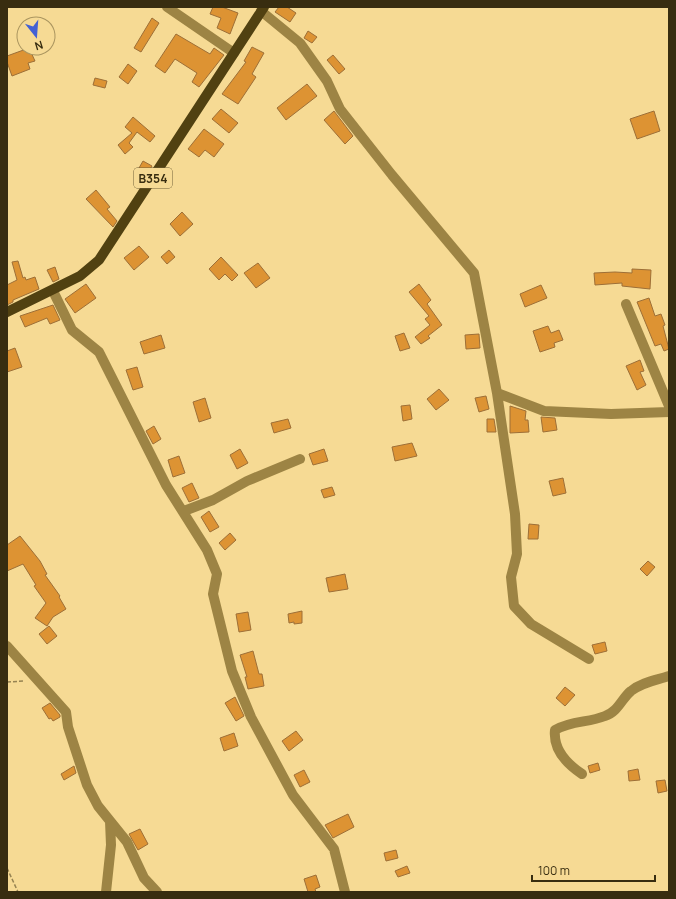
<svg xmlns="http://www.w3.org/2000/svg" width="676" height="899" font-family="Manrope,sans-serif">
	<rect width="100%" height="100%" fill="#f6da94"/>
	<path fill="#dd9333" stroke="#9d6f37" d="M213,7H222L238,13L230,34L217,28L221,18L210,14Z
		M279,7H287L296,13L290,22L275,12Z
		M152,18L159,23L141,52L134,48Z
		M308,31L317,37L312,43L304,38Z
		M176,34L210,54L214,48L224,55L199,87L192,82L197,73L175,59L165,73L155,66Z
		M252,47L264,53L252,74L256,77L238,104L222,94L246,62L244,61Z
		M29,48L35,61L28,63L30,69L12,76L7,62V56Z
		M333,55L345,69L339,74L327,60Z
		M128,64L137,71L128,84L119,77Z
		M95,78L107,81L105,88L93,85Z
		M307,84L317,96L286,120L277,108Z
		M221,109L238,123L229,133L212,119Z
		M334,111L353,136L345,144L324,120Z
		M654,111L660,131L637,139L630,119Z
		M133,117L155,136L150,142L137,132L129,143L133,147L125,154L118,145L132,133L125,127Z
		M204,129L224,144L214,157L205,150L199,157L188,149Z
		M143,161L152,166L148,173L139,168Z
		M96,190L110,207L107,209L117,221L113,227L86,199Z
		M182,212L193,224L180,236L170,224Z
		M139,246L149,257L134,270L124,258Z
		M169,250L175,257L167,264L161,257Z
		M221,257L238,275L232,281L225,274L219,280L209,269Z
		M18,261L23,278L25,277L26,280L35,277L39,289L13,300V302L7,305V285L17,280L12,262Z
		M258,263L270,278L256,288L244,273Z
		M55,267L59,279L53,282L47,270Z
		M632,269L651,270L650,289L622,286V283L595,285L594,273L615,272L632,273Z
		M86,284L96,298L75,313L65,299Z
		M419,284L431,300L427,304L442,325L428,336L430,338L421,344L415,337L430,325L425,319L429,316L409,292Z
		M541,285L547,298L525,307L520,294Z
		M649,298L655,316L661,314L665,325L663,326L669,349L664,351L661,344L655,346L637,302Z
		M53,305L60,320L50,324L47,318L25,327L20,316Z
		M548,326L551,333L559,330L563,340L554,343L555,347L540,352L533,331Z
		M404,333L410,348L400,351L395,336Z
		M479,334L480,348L466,349L465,335Z
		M161,335L165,348L144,354L140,342Z
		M15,348L22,367L7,372V351Z
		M640,360L644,371L640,372L646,385L637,390L626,366Z
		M137,367L143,387L133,390L126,370Z
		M439,389L449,400L436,410L427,399Z
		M486,396L489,409L479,412L475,398Z
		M205,398L211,418L199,422L193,402Z
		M410,405L412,419L403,421L401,406Z
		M510,406L526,411L525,420H528L529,432L510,433Z
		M541,417L555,418L557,430L543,432Z
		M288,419L291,428L274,433L271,423Z
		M487,419H494L496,432H487Z
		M154,426L161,439L153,444L146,431Z
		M412,443L417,456L395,461L392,447Z
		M240,449L248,463L237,469L230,455Z
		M324,449L328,461L313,465L309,454Z
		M179,456L185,473L173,477L168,460Z
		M563,478L566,493L553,496L549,481Z
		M192,483L199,498L189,502L182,488Z
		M332,487L335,495L324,498L321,490Z
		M209,511L219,527L210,532L201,517Z
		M529,524L539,525L538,539H528Z
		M230,533L236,540L225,550L219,543Z
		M20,536L40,561L47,574L45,575L60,596L59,597L66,609L53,617L47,626L35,618L46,603L34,586L36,585L23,564L7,571V545Z
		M648,561L655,567L647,576L640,569Z
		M345,574L348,589L329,592L326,578Z
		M302,611V623L294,624V622L289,623L288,614Z
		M248,612L251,630L239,632L236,614Z
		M49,626L57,636L47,644L39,634Z
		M605,642L607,651L595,654L592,645Z
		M253,651L259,674H262L264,686L248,689L245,677H247L240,655Z
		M565,687L575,695L565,706L556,698Z
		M235,697L244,716L236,721L225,703Z
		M50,703L60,715V717L53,721L51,718L49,719L42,708Z
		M296,731L303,740L289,751L282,741Z
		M234,733L238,746L224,751L220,738Z
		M598,763L600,770L590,773L588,766Z
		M74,766L76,773L64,780L61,774Z
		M638,769L640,780L629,781L628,771Z
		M304,770L310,782L300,787L294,775Z
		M665,780L667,791L658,793L656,781Z
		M348,814L354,827L333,838L325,825Z
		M140,829L148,844L138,850L129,834Z
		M396,850L398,858L386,861L384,853Z
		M407,866L410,873L398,877L395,871Z
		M316,875L320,887L315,889L316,892H308L304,879Z"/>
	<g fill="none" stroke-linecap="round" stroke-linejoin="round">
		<path stroke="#968352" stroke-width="1.5" stroke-dasharray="4 2" stroke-linecap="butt" d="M7,682L25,681
			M7,868L18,892"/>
		<path stroke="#9d8444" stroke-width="10" d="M167,7L234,53
			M261,11L300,43L327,81L340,109L392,175L474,273L497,393L544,411L611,414L669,412
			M53,291L72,330L99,352L166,485L207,550L217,574L213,594L232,671L251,717L293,795L334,849L345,892
			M626,304L669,406
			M497,393L515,514L517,554L511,577L514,606L531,624L589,659
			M184,511L213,500L247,481L300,459
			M7,646L66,712L68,727L87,785L98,806L127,842L144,878L157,892
			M582,774C567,764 553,749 555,730C572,720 588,723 605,716C618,712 622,698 631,691C642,682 657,680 669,676
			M106,892L111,845L110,821"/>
		<path stroke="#514111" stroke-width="10" d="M7,312L80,276L99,260L264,7"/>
	</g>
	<g text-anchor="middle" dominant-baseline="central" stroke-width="3" stroke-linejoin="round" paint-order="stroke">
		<rect fill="#f6da94" stroke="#716138" stroke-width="1" x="134" y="168" width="38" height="20" rx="3"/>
		<g font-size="12" font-weight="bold" fill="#382d10">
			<text x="153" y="178">B354</text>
		</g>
	</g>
	<rect width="676" height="899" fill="none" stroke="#382d10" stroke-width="16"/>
	<g transform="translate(36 36) rotate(163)"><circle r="19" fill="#f6da94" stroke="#aa955f"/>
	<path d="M0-3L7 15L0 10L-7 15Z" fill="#4461d4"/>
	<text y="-6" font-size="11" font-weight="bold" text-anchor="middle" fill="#382d10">N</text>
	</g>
	<path d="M532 875v6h123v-6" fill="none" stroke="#382d10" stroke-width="2"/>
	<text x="538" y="875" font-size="12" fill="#382d10" stroke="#f6da94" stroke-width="3" paint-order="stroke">100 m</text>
</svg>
